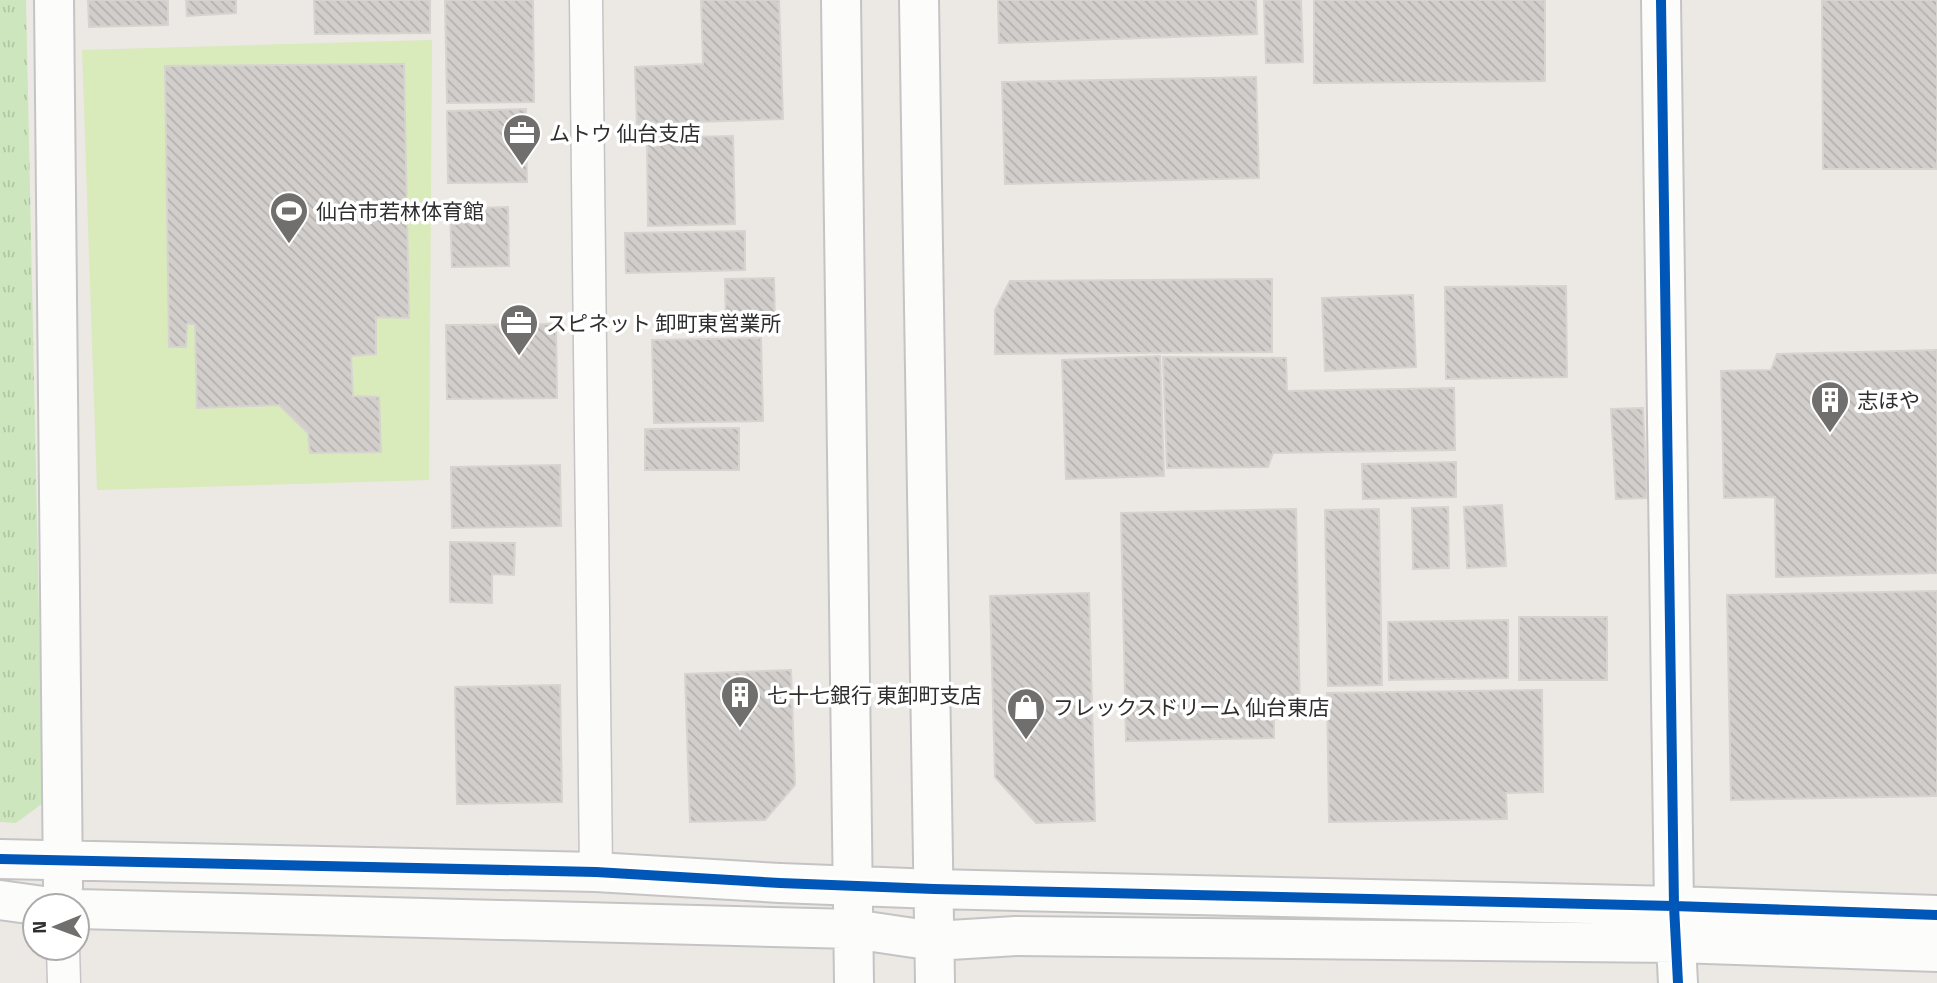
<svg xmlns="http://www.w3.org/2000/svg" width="1937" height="983" font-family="'Titillium Web','Noto Sans JP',sans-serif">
	<defs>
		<pattern id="grass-tufts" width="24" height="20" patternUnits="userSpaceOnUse" patternTransform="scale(1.75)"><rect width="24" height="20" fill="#cee6be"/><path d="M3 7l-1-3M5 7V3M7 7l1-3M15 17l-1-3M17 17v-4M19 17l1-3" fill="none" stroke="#b1c6a4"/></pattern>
		<pattern id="building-back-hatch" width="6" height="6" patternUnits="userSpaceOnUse" patternTransform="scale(1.75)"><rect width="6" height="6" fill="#d1cecb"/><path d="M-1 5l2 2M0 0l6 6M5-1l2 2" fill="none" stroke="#b4b1af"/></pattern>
	</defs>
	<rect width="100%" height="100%" fill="#ece8e4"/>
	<path fill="url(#grass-tufts)" d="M0,0H26L43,803L16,823L0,822Z"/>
	<path fill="#d9eabb" d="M432,40L429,480L97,490L82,50Z"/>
	<path fill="url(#building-back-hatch)" stroke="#d7d4d0" stroke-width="2" d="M88,0H168V25L89,27Z
		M186,0H236V13L187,16Z
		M314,0H430V33L315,34Z
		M445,0H533L534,102L447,103Z
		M701,0H779L783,119L637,124L635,67L703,64Z
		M998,0H1256L1257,34L999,43Z
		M1264,0H1301L1303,62L1266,63Z
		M1314,0H1545V81L1314,83Z
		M1822,0H1937V169H1823Z
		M404,64L409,318L376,317V354L351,356L353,396L379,397L381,452L310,453L308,433L279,405L197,408L195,324H187L186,347H169L165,66Z
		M1256,77L1259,178L1005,184L1002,82Z
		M526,109L527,182L448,183L447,111Z
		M733,136L735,224L648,226L647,138Z
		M508,207L509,266L452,267L450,209Z
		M745,231V270L626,273L625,233Z
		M774,278L775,325L726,326L725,279Z
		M1272,279V352L995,354V310L1010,281Z
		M1566,286L1567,377L1446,379L1445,287Z
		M1413,295L1416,367L1325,371L1322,298Z
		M556,324L557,398L447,399L446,325Z
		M761,338L763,421L654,423L652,340Z
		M1937,350V573L1776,577L1775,497L1724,498L1721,371L1771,370L1777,354Z
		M1160,356L1164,476L1066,479L1062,360Z
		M1163,357L1286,358L1287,391L1454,388L1455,450L1273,453L1268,467L1167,468Z
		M1643,408L1647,498L1616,499L1611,409Z
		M739,428V470H645V429Z
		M1456,462V497L1363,499L1362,464Z
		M560,465L561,526L452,528L451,467Z
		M1502,505L1506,566L1467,568L1464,507Z
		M1448,507L1449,568L1413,569L1412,508Z
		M1296,509L1300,715L1274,716V738L1126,741L1121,513Z
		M1379,509L1382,685L1328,686L1325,510Z
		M450,542L515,543L514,575L492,574V603L450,602Z
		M1937,591V796L1731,800L1727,595Z
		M1089,593L1095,821L1036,823L995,777L990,596Z
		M1519,617H1607V680H1519Z
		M1508,620V678L1389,680L1388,622Z
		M791,670L795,785L765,820L690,822L685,674Z
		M560,685L562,802L457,804L455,687Z
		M1542,690L1543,792L1506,793L1507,819L1329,822L1327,693Z"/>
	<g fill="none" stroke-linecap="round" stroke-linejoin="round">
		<defs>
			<path id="minor" d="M586,0L596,872
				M63,948L64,983"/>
			<path id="tertiary" d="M54,0L63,887
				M841,0L854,983
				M919,0L935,983
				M1661,0L1674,906L1678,983
				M0,859L596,872L780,883L934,889L1674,906L1937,915
				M0,900L43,906
				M77,909L853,929L934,941L1016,936L1677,943L1937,952"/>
		</defs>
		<use href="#minor" stroke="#c5c4c5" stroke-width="35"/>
		<use href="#tertiary" stroke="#c5c4c5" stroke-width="42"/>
		<use href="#minor" stroke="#fcfcfb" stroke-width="32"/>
		<use href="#tertiary" stroke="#fcfcfb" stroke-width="38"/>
		<defs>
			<path id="cycleway" d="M1661,0L1674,906L1678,983
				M0,859L596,872L780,883L934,889L1674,906L1937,915"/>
		</defs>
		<use href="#cycleway" stroke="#fff" stroke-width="15"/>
		<use href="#cycleway" stroke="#0057b8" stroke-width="10"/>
	</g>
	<defs>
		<symbol id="office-pin" viewBox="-11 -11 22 30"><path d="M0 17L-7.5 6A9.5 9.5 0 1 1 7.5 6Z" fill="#706f6e" stroke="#fff"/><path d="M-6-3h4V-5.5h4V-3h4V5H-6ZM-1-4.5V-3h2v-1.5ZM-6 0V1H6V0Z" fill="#fff"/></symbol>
		<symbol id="stadium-pin" viewBox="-11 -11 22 30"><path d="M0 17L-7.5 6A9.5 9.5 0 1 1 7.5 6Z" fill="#706f6e" stroke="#fff"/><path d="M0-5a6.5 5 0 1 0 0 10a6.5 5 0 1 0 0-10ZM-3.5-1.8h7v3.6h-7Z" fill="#fff"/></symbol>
		<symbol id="building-pin" viewBox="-11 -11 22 30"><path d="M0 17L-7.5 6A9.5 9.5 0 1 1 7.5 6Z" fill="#706f6e" stroke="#fff"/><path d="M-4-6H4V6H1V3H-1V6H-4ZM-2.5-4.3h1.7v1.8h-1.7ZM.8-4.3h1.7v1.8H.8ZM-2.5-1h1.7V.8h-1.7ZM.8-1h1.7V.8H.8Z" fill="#fff"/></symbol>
		<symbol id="shop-pin" viewBox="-11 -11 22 30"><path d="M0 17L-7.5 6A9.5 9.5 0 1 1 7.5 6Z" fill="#706f6e" stroke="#fff"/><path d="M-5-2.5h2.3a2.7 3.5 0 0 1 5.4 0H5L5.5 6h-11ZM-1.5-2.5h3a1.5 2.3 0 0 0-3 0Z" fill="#fff"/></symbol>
	</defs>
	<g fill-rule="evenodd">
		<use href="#office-pin" x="500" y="111" width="44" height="60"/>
		<use href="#stadium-pin" x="267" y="189" width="44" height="60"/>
		<use href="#office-pin" x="497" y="301" width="44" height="60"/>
		<use href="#building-pin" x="1808" y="378" width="44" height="60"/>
		<use href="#building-pin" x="718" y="673" width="44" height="60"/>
		<use href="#shop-pin" x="1004" y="685" width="44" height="60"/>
	</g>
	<g text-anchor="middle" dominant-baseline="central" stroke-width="7" stroke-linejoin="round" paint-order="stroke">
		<g font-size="21" fill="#2e2e2e" stroke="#fff" text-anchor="start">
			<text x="549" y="133">ムトウ 仙台支店</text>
			<text x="316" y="211">仙台市若林体育館</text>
			<text x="546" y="323">スピネット 卸町東営業所</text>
			<text x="1857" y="400">志ほや</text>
			<text x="767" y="695">七十七銀行 東卸町支店</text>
			<text x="1053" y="707">フレックスドリーム 仙台東店</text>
		</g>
	</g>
	<g transform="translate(56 927) rotate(269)"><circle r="33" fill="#ffffff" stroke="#ababab" stroke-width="2"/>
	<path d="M0-5L12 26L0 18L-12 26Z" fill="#706f6e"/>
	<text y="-10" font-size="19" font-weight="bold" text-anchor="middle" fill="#2e2e2e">N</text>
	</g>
</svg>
